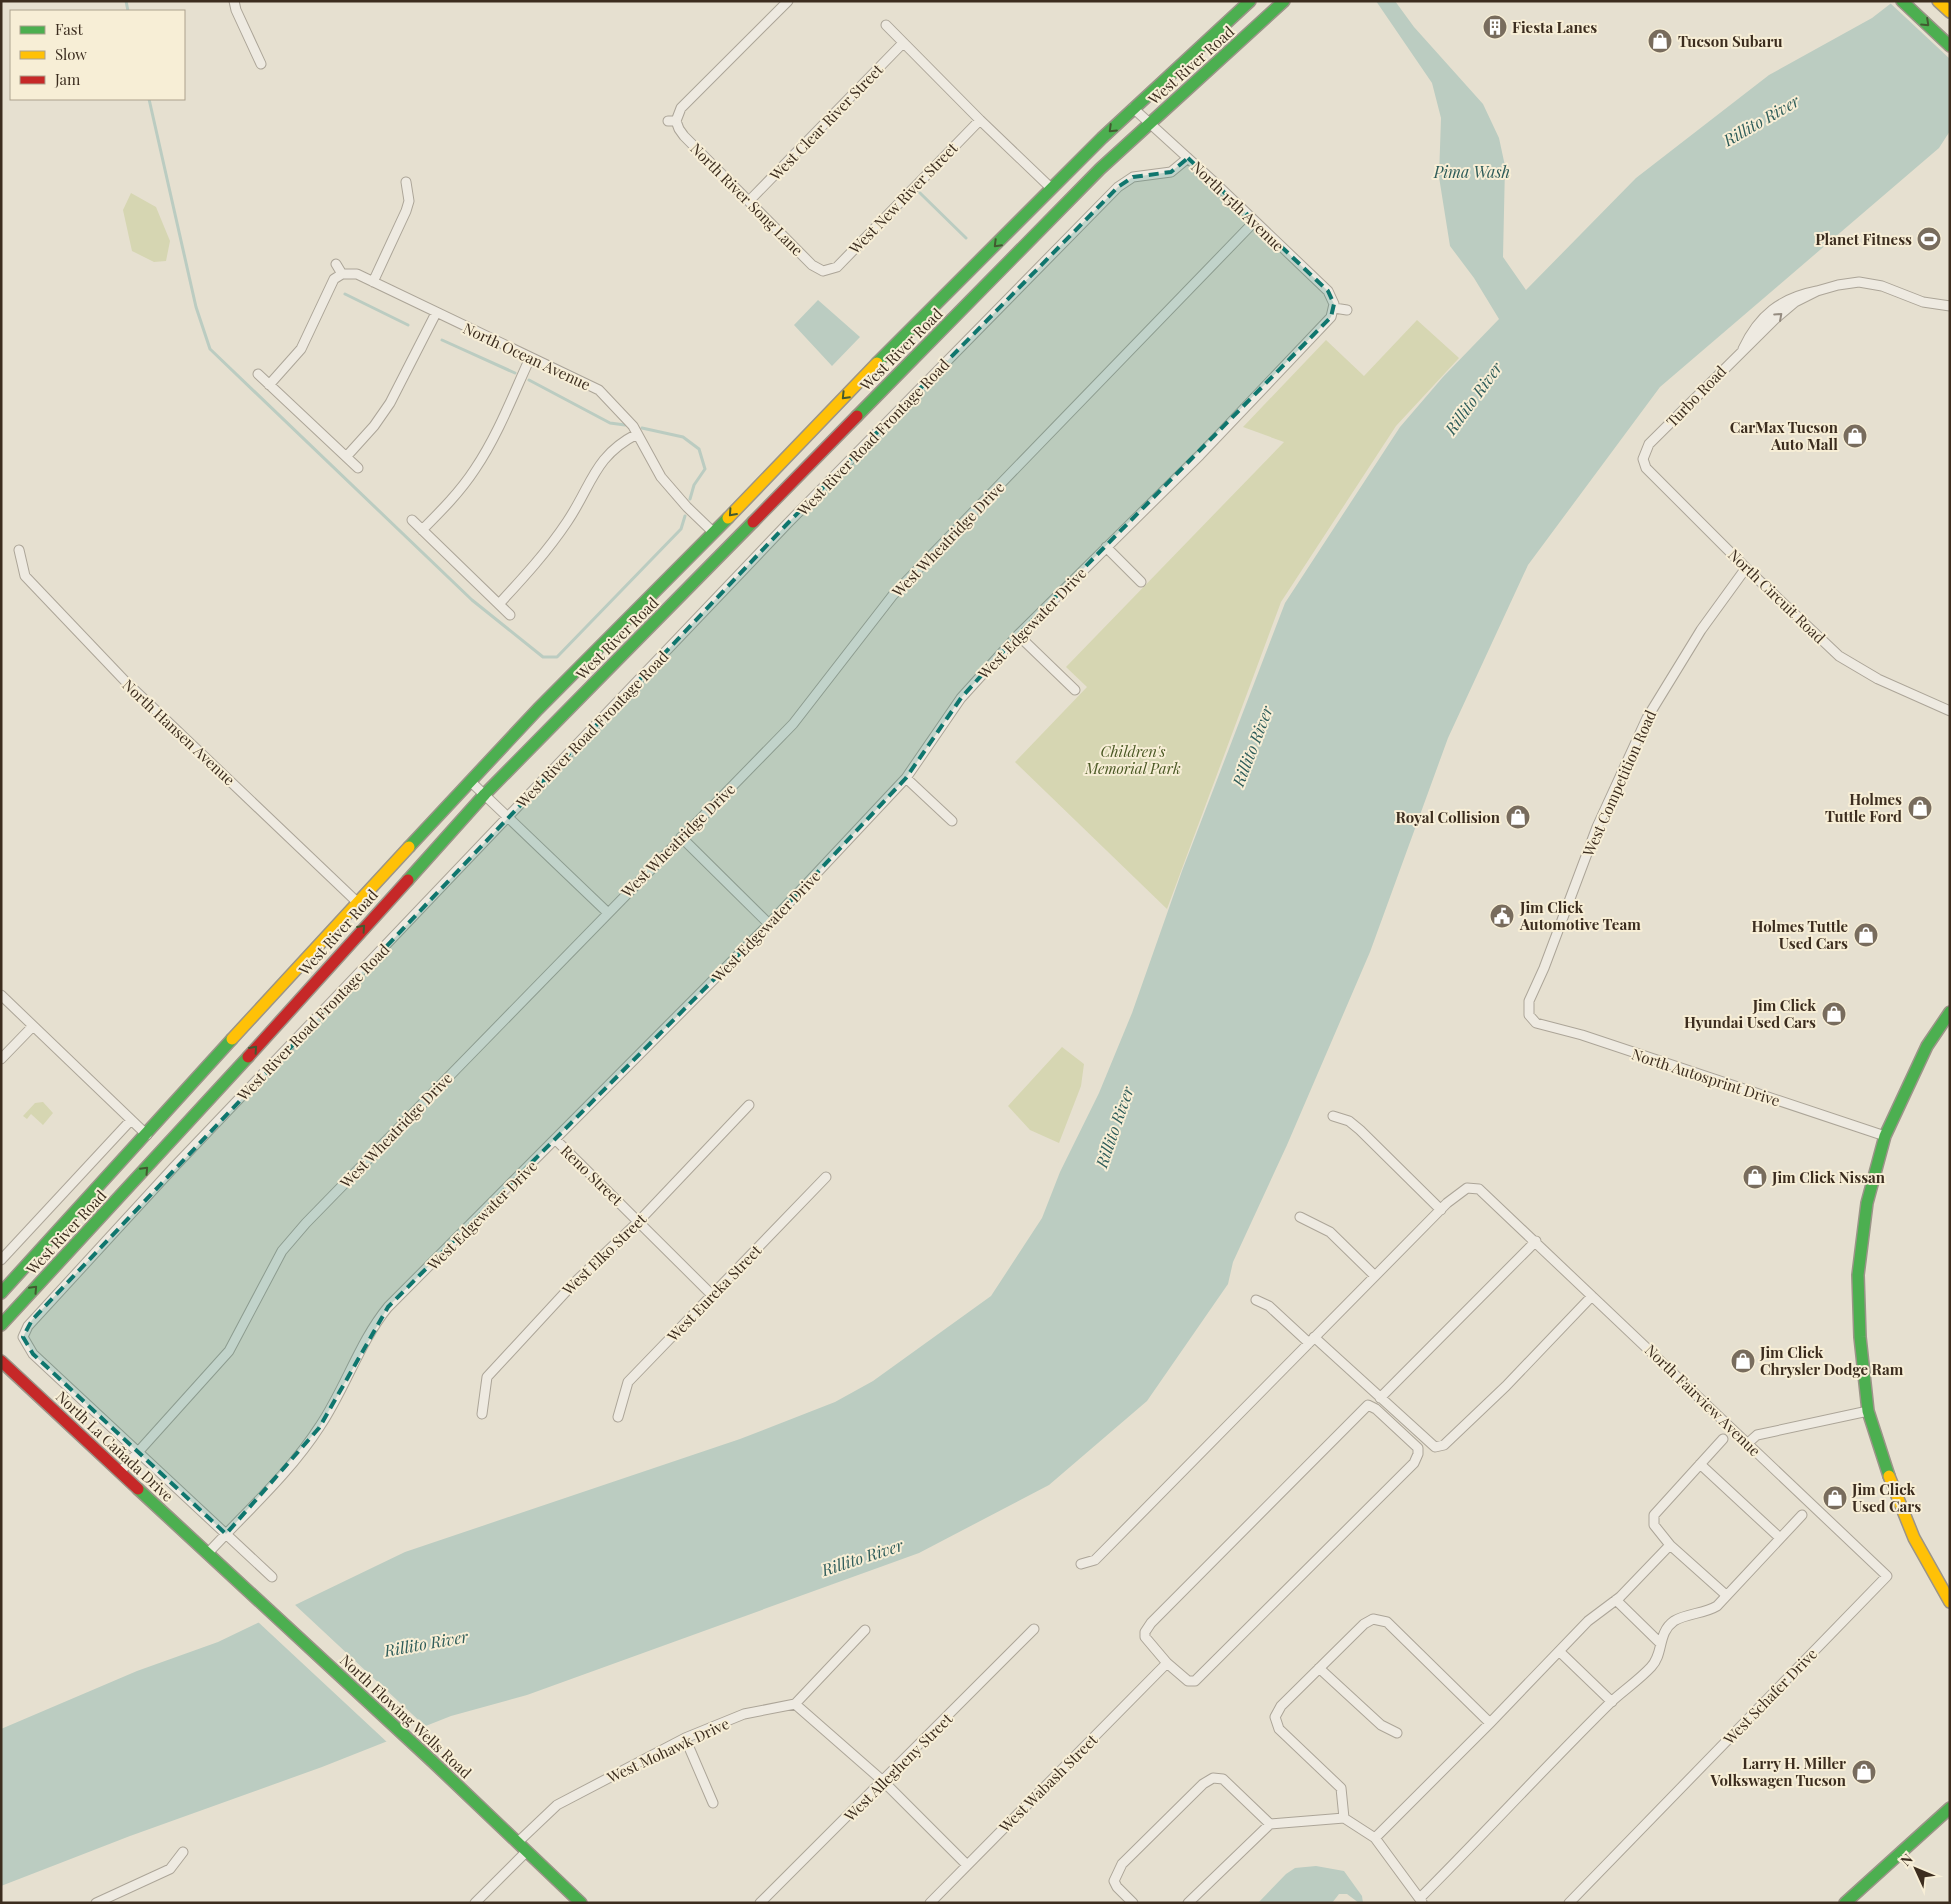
<svg xmlns="http://www.w3.org/2000/svg" width="1951" height="1904" font-family="'Playfair Display',serif">
	<rect width="100%" height="100%" fill="#e6e0d0"/>
	<path fill="#d6d6b2" d="M131,193L156,207L170,241L166,261L154,262L132,251L123,210Z
		M1417,320L1459,358L1396,426L1281,602L1167,909L1015,762L1087,687L1066,667L1284,442L1243,427L1326,340L1364,376Z
		M1062,1047L1084,1064L1081,1086L1059,1143L1030,1130L1008,1106Z
		M43,1102L53,1113L43,1125L31,1114L27,1119L23,1116L35,1103Z"/>
	<path fill="#bbccc1" d="M1376,1H1395L1414,27L1483,104L1499,138L1505,166L1503,257L1526,290L1636,178L1769,75L1872,18L1894,1H1950V131L1939,148L1660,387L1528,565L1448,738L1370,952L1287,1145L1233,1262L1228,1284L1147,1401L1049,1485L919,1553L527,1695L451,1716L322,1767L130,1836L1,1886V1729L137,1671L218,1642L405,1552L740,1439L835,1402L873,1381L991,1296L1042,1218L1060,1172L1099,1093L1132,1013L1182,871L1285,603L1400,427L1443,377L1499,319L1474,278L1450,246L1439,177L1441,118L1432,83Z
		M818,300L860,337L832,366L794,325Z
		M1316,1866L1344,1871L1362,1896L1363,1903H1359L1347,1894H1339L1332,1903H1258L1286,1874L1295,1868Z"/>
	<path fill="#e6e0d0" d="M1950,1V59L1889,2L1890,1Z
		M293,1603L427,1728L388,1743L257,1621Z"/>
	<g fill="none" stroke-linecap="round" stroke-linejoin="round">
		<path stroke="#bbccc1" stroke-width="3" d="M126,1L128,11
			M149,99L196,307L210,349L472,600L543,657H557L681,529L685,516
			M920,193L966,238
			M345,294L408,325
			M442,340L515,373
			M529,380L610,423L625,425
			M642,428L683,437L699,449L705,469L694,485L690,499"/>
		<defs>
			<path id="street" d="M234,1L236,10L261,64
				M886,25L980,120L1052,189
				M668,121H676L681,108L788,1
				M676,121L679,129L684,136L812,265L823,271
				M750,200L903,43
				M336,264L342,274
				M823,271L837,267L980,120
				M373,282L406,211L409,201L406,182
				M1817,291L1838,285L1859,282L1882,286L1923,302L1950,306
				M1334,308L1347,310
				M1743,349C1759,315 1781,298 1817,291L1795,302L1775,319L1649,444L1643,459L1646,468L1746,568L1839,656L1878,679L1950,711
				M258,374L358,468
				M269,385L301,349L334,279L342,274H357L599,390L633,426L661,477L687,507L714,533
				M346,457L374,426L390,403L436,313
				M412,520L510,615
				M422,530C441,511 460,492 475,469C498,435 513,395 530,358
				M1106,547L1141,582
				M19,550L25,576L125,681L357,902
				M1746,568L1701,630L1647,718L1597,827L1544,968L1529,1001V1015L1536,1023L1582,1035L1885,1136
				M499,604C523,578 547,552 567,522C592,485 594,456 637,434
				M1018,635L1075,690
				M906,778L952,821
				M470,781L607,912
				M681,837L769,924
				M1,995L147,1135
				M1,1059L33,1026
				M1333,1116L1349,1121L1360,1130L1441,1210
				M556,1140L712,1295
				M1300,1217L1330,1232L1375,1276
				M1,1260L131,1120
				M1256,1300L1269,1306L1309,1343
				M1314,1337L1435,1447L1444,1445L1506,1386L1592,1296
				M1380,1398L1536,1241
				M1368,1405L1376,1409L1418,1448V1454L1414,1463L1195,1681H1188L1167,1663L1145,1637V1632L1151,1623Z
				M482,1414L487,1377L573,1284L639,1221L749,1105
				M618,1417L628,1382L826,1177
				M1748,1443L1757,1435L1868,1411
				M1700,1464L1780,1538
				M121,1471L229,1351L282,1251L306,1223L793,724L893,595L1254,222
				M1670,1545L1726,1595
				M209,1552C246,1512 290,1473 320,1426C345,1389 360,1341 388,1307L769,924L906,778L961,698L1018,635L1200,455L1331,317L1334,304L1328,291L1212,180L1133,108
				M1081,1564L1095,1560L1447,1203L1467,1188L1479,1189L1887,1576L1569,1903
				M272,1577L33,1354L23,1337L28,1326L174,1167L788,523L1118,187L1133,177L1171,172L1188,158
				M1616,1600L1660,1643
				M1560,1652L1612,1702
				M1319,1668L1381,1725L1397,1733
				M795,1704L884,1782L967,1865
				M685,1738L713,1803
				M1375,1838L1490,1723L1588,1621L1620,1597L1670,1545L1654,1525V1515L1723,1439
				M518,1842L557,1805L685,1738L744,1714L795,1704L865,1630
				M1420,1898C1484,1834 1546,1766 1611,1702C1624,1690 1639,1680 1651,1667C1664,1654 1657,1633 1674,1621C1687,1613 1704,1614 1717,1606L1802,1515
				M1422,1902L1375,1838L1344,1818L1341,1788L1279,1729L1275,1717L1281,1706L1364,1624L1373,1619L1387,1622L1490,1723
				M96,1903L170,1869L183,1852
				M475,1903L527,1851
				M760,1903L1034,1629
				M930,1903L1167,1663
				M1133,1903L1117,1887L1114,1881L1122,1864L1203,1784L1213,1778L1223,1779L1270,1824
				M1188,1903L1270,1824L1344,1818"/>
			<path id="fast" d="M1902,1L1950,46
				M877,363L1102,138L1250,1
				M857,416L1100,169L1284,1
				M409,847L538,709L728,518
				M408,880L485,794L753,522
				M1,1293L232,1039
				M1,1325L248,1057
				M1889,1476L1868,1411L1860,1337L1858,1275L1867,1203L1885,1136L1927,1046L1950,1012
				M138,1489L432,1761L581,1903
				M1845,1903L1950,1808"/>
			<path id="slow" d="M1938,1L1950,12
				M728,518L877,363
				M232,1039L409,847
				M1889,1476L1914,1538L1950,1602"/>
			<path id="jam" d="M753,522L857,416
				M248,1057L408,880
				M1,1361L138,1489"/>
		</defs>
		<use href="#street" stroke="#aca598" stroke-width="11"/>
		<use href="#fast" stroke="#9b9488" stroke-width="14"/>
		<use href="#slow" stroke="#9b9488" stroke-width="14"/>
		<use href="#jam" stroke="#9b9488" stroke-width="14"/>
		<use href="#street" stroke="#eeeae1" stroke-width="9"/>
		<use href="#fast" stroke="#4caf50" stroke-width="11"/>
		<use href="#slow" stroke="#ffc107" stroke-width="11"/>
		<use href="#jam" stroke="#c62828" stroke-width="11"/>
	</g>
	<defs><path id="oneway-chevron" d="M-2-3.5L2.5 0L-2 3.5" fill="none" stroke-width="1.6" stroke-linecap="round" stroke-linejoin="round" transform="scale(1.25)"/></defs>
	<g stroke="#425a30">
		<use href="#oneway-chevron" transform="translate(1926 23) rotate(43)"/>
		<use href="#oneway-chevron" transform="translate(1112 129) rotate(136)"/>
		<use href="#oneway-chevron" transform="translate(997 244) rotate(135)"/>
		<use href="#oneway-chevron" transform="translate(845 396) rotate(134)"/>
		<use href="#oneway-chevron" transform="translate(732 513) rotate(132)"/>
		<use href="#oneway-chevron" transform="translate(362 928) rotate(-48)"/>
		<use href="#oneway-chevron" transform="translate(254 1049) rotate(-48)"/>
		<use href="#oneway-chevron" transform="translate(145 1170) rotate(-47)"/>
		<use href="#oneway-chevron" transform="translate(34 1289) rotate(-47)"/>
	</g>
	<use stroke="#958c80" href="#oneway-chevron" transform="translate(1779 316) rotate(-42)"/>
	<path fill="#0f766e" fill-opacity="0.2" stroke="#0f766e" stroke-width="4" stroke-dasharray="10 6" stroke-linejoin="round" d="M1188,158L1328,291L1334,304L1331,317L1018,635L961,698L906,778L769,924L388,1307L319,1428L226,1534L33,1354L23,1337L32,1320L788,523L1118,187L1133,177L1171,172Z"/>
	<defs>
		<symbol id="building-disc" viewBox="-11 -11 22 22"><circle r="9.5" fill="#786c5d" stroke="#f7eed6"/><path d="M-4-6H4V6H1V3H-1V6H-4ZM-2.5-4.3h1.7v1.8h-1.7ZM.8-4.3h1.7v1.8H.8ZM-2.5-1h1.7V.8h-1.7ZM.8-1h1.7V.8H.8Z" fill="#fff"/></symbol>
		<symbol id="shop-disc" viewBox="-11 -11 22 22"><circle r="9.5" fill="#786c5d" stroke="#f7eed6"/><path d="M-5-2.5h2.3a2.7 3.5 0 0 1 5.4 0H5L5.5 6h-11ZM-1.5-2.5h3a1.5 2.3 0 0 0-3 0Z" fill="#fff"/></symbol>
		<symbol id="stadium-disc" viewBox="-11 -11 22 22"><circle r="9.5" fill="#786c5d" stroke="#f7eed6"/><path d="M0-5a6.5 5 0 1 0 0 10a6.5 5 0 1 0 0-10ZM-3.5-1.8h7v3.6h-7Z" fill="#fff"/></symbol>
		<symbol id="civic-disc" viewBox="-11 -11 22 22"><circle r="9.5" fill="#786c5d" stroke="#f7eed6"/><path d="M-.6-6.5H3V-4.5H.6V-3L4-1V1h2V6H-6V1h2V-1L-.6-3ZM-1.2 2.5V6h2.4V2.5Z" fill="#fff"/></symbol>
	</defs>
	<g fill-rule="evenodd">
		<use href="#building-disc" x="1481" y="13" width="28" height="28"/>
		<use href="#shop-disc" x="1646" y="27" width="28" height="28"/>
		<use href="#stadium-disc" x="1915" y="225" width="28" height="28"/>
		<use href="#shop-disc" x="1841" y="422" width="28" height="28"/>
		<use href="#shop-disc" x="1906" y="794" width="28" height="28"/>
		<use href="#shop-disc" x="1504" y="803" width="28" height="28"/>
		<use href="#civic-disc" x="1488" y="902" width="28" height="28"/>
		<use href="#shop-disc" x="1852" y="921" width="28" height="28"/>
		<use href="#shop-disc" x="1820" y="1000" width="28" height="28"/>
		<use href="#shop-disc" x="1741" y="1163" width="28" height="28"/>
		<use href="#shop-disc" x="1729" y="1347" width="28" height="28"/>
		<use href="#shop-disc" x="1821" y="1484" width="28" height="28"/>
		<use href="#shop-disc" x="1850" y="1758" width="28" height="28"/>
	</g>
	<g text-anchor="middle" dominant-baseline="central" stroke-width="4" stroke-linejoin="round" paint-order="stroke">
		<g font-size="15" font-weight="bold" fill="#3c2d1f" stroke="#f7eed6" text-anchor="end">
			<text x="1512" y="27" text-anchor="start">Fiesta Lanes</text>
			<text x="1678" y="41" text-anchor="start">Tucson Subaru</text>
			<text x="1912" y="239">Planet Fitness</text>
			<text x="1838" y="427">CarMax Tucson<tspan x="1838" dy="17">Auto Mall</tspan></text>
			<text x="1902" y="799">Holmes<tspan x="1902" dy="17">Tuttle Ford</tspan></text>
			<text x="1500" y="817">Royal Collision</text>
			<text x="1520" y="907" text-anchor="start">Jim Click<tspan x="1520" dy="17">Automotive Team</tspan></text>
			<text x="1848" y="926">Holmes Tuttle<tspan x="1848" dy="17">Used Cars</tspan></text>
			<text x="1816" y="1005">Jim Click<tspan x="1816" dy="17">Hyundai Used Cars</tspan></text>
			<text x="1772" y="1177" text-anchor="start">Jim Click Nissan</text>
			<text x="1760" y="1352" text-anchor="start">Jim Click<tspan x="1760" dy="17">Chrysler Dodge Ram</tspan></text>
			<text x="1852" y="1489" text-anchor="start">Jim Click<tspan x="1852" dy="17">Used Cars</tspan></text>
			<text x="1846" y="1763">Larry H. Miller<tspan x="1846" dy="17">Volkswagen Tucson</tspan></text>
		</g>
		<g font-size="15" fill="#3c2d1f" stroke="#f7eed6">
			<text transform="translate(1191 65) rotate(-42)">West River Road</text>
			<text transform="translate(826 122) rotate(-46)">West Clear River Street</text>
			<text transform="translate(903 198) rotate(-46)">West New River Street</text>
			<text transform="translate(747 199) rotate(45)">North River Song Lane</text>
			<text transform="translate(1238 206) rotate(44)">North 15th Avenue</text>
			<text transform="translate(901 349) rotate(-45)">West River Road</text>
			<text transform="translate(527 356) rotate(25)">North Ocean Avenue</text>
			<text transform="translate(1696 396) rotate(-46)">Turbo Road</text>
			<text transform="translate(873 437) rotate(-46)">West River Road Frontage Road</text>
			<text transform="translate(948 539) rotate(-46)">West Wheatridge Drive</text>
			<text transform="translate(1777 596) rotate(44)">North Circuit Road</text>
			<text transform="translate(1032 623) rotate(-46)">West Edgewater Drive</text>
			<text transform="translate(617 638) rotate(-45)">West River Road</text>
			<text transform="translate(592 729) rotate(-46)">West River Road Frontage Road</text>
			<text transform="translate(179 732) rotate(43)">North Hansen Avenue</text>
			<text transform="translate(1619 783) rotate(-66)">West Competition Road</text>
			<text transform="translate(678 840) rotate(-45)">West Wheatridge Drive</text>
			<text transform="translate(766 926) rotate(-46)">West Edgewater Drive</text>
			<text transform="translate(338 932) rotate(-48)">West River Road</text>
			<text transform="translate(313 1022) rotate(-46)">West River Road Frontage Road</text>
			<text transform="translate(1706 1077) rotate(18)">North Autosprint Drive</text>
			<text transform="translate(396 1130) rotate(-46)">West Wheatridge Drive</text>
			<text transform="translate(592 1175) rotate(44)">Reno Street</text>
			<text transform="translate(482 1215) rotate(-45)">West Edgewater Drive</text>
			<text transform="translate(66 1232) rotate(-47)">West River Road</text>
			<text transform="translate(604 1254) rotate(-44)">West Elko Street</text>
			<text transform="translate(714 1293) rotate(-46)">West Eureka Street</text>
			<text transform="translate(1703 1400) rotate(44)">North Fairview Avenue</text>
			<text transform="translate(115 1446) rotate(43)">North La Cañada Drive</text>
			<text transform="translate(1770 1696) rotate(-46)">West Schafer Drive</text>
			<text transform="translate(406 1716) rotate(43)">North Flowing Wells Road</text>
			<text transform="translate(668 1750) rotate(-25)">West Mohawk Drive</text>
			<text transform="translate(898 1767) rotate(-45)">West Allegheny Street</text>
			<text transform="translate(1048 1783) rotate(-45)">West Wabash Street</text>
		</g>
		<g font-size="15" font-style="italic" fill="#4b5925" stroke="#f7eed6">
			<text x="1133" y="751">Children's<tspan x="1133" dy="17">Memorial Park</tspan></text>
		</g>
		<g font-size="16" font-style="italic" fill="#2e5c59" stroke="#f7eed6">
			<text transform="translate(1761 120) rotate(-30)">Rillito River</text>
			<text x="1472" y="171">Pima Wash</text>
			<text transform="translate(1473 398) rotate(-54)">Rillito River</text>
			<text transform="translate(1252 746) rotate(-69)">Rillito River</text>
			<text transform="translate(1114 1127) rotate(-71)">Rillito River</text>
			<text transform="translate(862 1557) rotate(-18)">Rillito River</text>
			<text transform="translate(426 1643) rotate(-10)">Rillito River</text>
		</g>
	</g>
	<rect width="1951" height="1904" fill="none" stroke="#3c2d1f" stroke-width="5"/>
	<rect x="10" y="10" width="175" height="90" fill="#f7eed6" stroke="#aca18d"/>
	<rect x="20" y="26" width="25" height="8" fill="#4caf50" stroke="#aca18d"/>
	<text x="55" y="35" font-size="15" fill="#3c2d1f">Fast</text>
	<rect x="20" y="51" width="25" height="8" fill="#ffc107" stroke="#aca18d"/>
	<text x="55" y="60" font-size="15" fill="#3c2d1f">Slow</text>
	<rect x="20" y="76" width="25" height="8" fill="#c62828" stroke="#aca18d"/>
	<text x="55" y="85" font-size="15" fill="#3c2d1f">Jam</text>
	<g transform="translate(1916 1869) rotate(314)" stroke="#f7eed6" stroke-width="4" paint-order="stroke">
	<path d="M0-4L9 19L0 12L-9 19Z" fill="#3c2d1f"/>
	<text y="-8" font-size="14" font-weight="bold" text-anchor="middle" fill="#3c2d1f">N</text>
	</g>
</svg>
